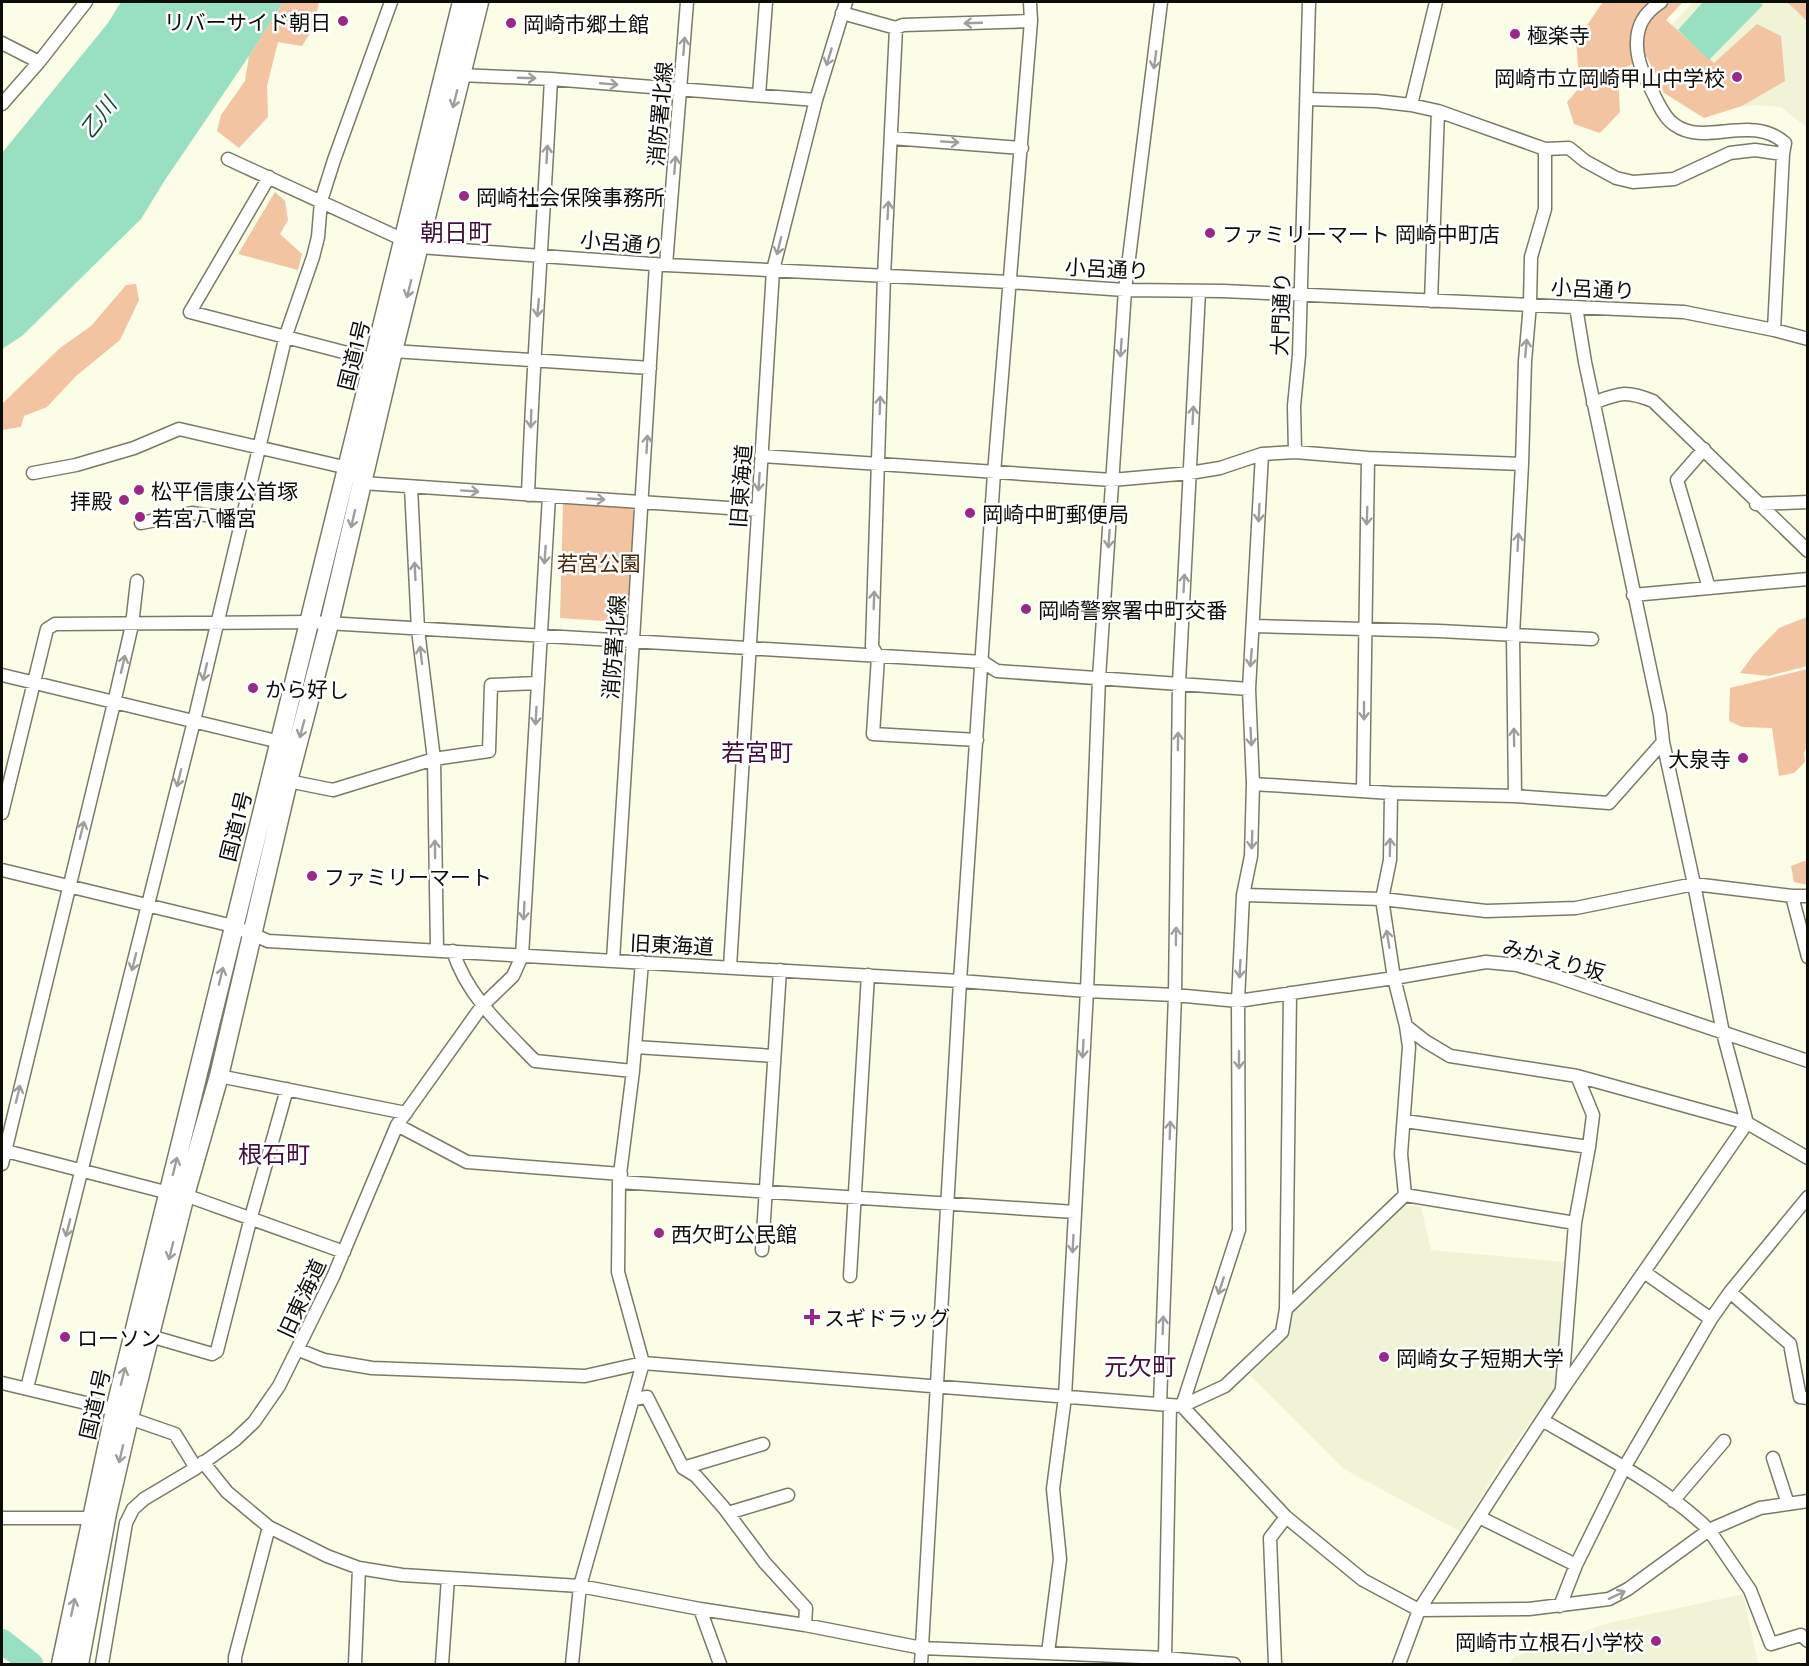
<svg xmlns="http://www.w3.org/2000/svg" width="1809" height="1666" font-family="'Exo 2','Noto Sans JP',sans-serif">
	<rect width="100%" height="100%" fill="#fbfde7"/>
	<path fill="#f0f3d5" d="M1693,2H1807V128L1781,107L1758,105L1700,111L1666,31Z
		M1404,1205L1421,1207L1431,1250L1565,1262L1556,1388L1503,1459L1461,1532L1344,1469L1249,1374L1287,1335L1292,1313Z
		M1743,1594L1758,1664H1509L1514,1657L1605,1624Z"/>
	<path fill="#f2c4a2" d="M283,2H319L314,27L302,46L278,42L267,86L268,117L239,148L217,131L221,115L245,81L249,56Z
		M1603,2H1683L1666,20L1714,63L1757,24L1781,36L1785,81L1742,106L1704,118L1664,93L1647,57L1618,71L1620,112L1600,133L1574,124L1567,102L1580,87L1576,41Z
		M1787,2H1807V21Z
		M275,192L285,201L288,220L280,234L302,254L298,270L238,254Z
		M136,284L139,300L120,340L76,376L47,407L24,416L21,427L2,430V404L60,348L91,326L126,285Z
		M563,503L637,506L634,623L560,618Z
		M1807,617V666L1768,676L1740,673L1754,654L1779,628Z
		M1807,669L1808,744L1804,753L1805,762L1794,773L1779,776L1772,728L1742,727L1729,721L1730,688Z
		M1807,860V885L1794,882L1791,866Z"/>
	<path fill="#99dfc2" d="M121,2H283L249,56L165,180L141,219L22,336L2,349V153L108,23Z
		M1703,2H1759L1763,5L1709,60L1678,30Z"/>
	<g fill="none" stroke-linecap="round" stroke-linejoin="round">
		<path stroke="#99dfc2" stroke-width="24" d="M2,1641L31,1664"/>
		<defs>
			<path id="minor" d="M1661,2C1644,13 1636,26 1637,47C1638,65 1646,79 1654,95C1659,105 1665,119 1675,125C1705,147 1751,113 1785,143L1783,154L1774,330
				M842,13L896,28L903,25L1031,21
				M896,28L884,276L872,646L878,657L873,734L977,740
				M2,43L39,62
				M460,75L551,79L816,100
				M759,95L766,2
				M1306,99L1376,101L1411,105L1438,111L1545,149L1569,148L1585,161L1616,178L1633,182L1674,179L1730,153L1755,150L1783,154
				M2,104L39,62L86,2
				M1411,105L1436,2
				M891,138L1022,148
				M228,159L419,247L666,265L1009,282L1125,290L1223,291L1684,312L1774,330L1808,339
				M269,177L190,312L374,360
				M666,265L687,2
				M1431,301L1438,111
				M393,351L650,368
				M1593,403C1620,393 1625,390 1653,401L1808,551
				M1704,449L1677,480L1709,588
				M1295,452L1368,458L1522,464
				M761,456L1112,480L1190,473L1220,468L1262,454L1295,452L1294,406L1299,355L1309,2
				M33,473L76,465L134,448L179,429L348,468
				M362,483L758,510
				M411,487L418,630L434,759L437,950
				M528,495C533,356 544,217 551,79
				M1756,504L1808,502
				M141,523L192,513L241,520
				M1633,595L1808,579
				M1254,626L1439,631L1592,639
				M2,675L280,742
				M288,781L333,790L434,759L489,751L491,685L538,683
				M1253,784L1391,793L1515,796L1609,803L1663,742
				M1363,791L1368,458
				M1391,793L1390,860L1382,899L1394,978L1406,1026L1409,1047L1401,1154L1405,1195
				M1515,796L1513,635L1522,464L1525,361L1530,304L1531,257L1545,209V149
				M2,813L47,629L55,624L310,622L983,662L997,671L1249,689
				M2,870L233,926L268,941L960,981L1087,991L1175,995L1238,1001L1394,978L1486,962L1517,965L1555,976L1808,1061
				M1243,895L1382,899L1486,911L1576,908L1694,884L1792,896H1808
				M1792,896L1808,957
				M453,951C467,996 503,1028 535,1061L633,1071
				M613,960C627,728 643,496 656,264
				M730,967L773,270L816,100L846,2
				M1406,1026L1425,1041L1450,1056L1577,1076L1747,1123L1808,1158
				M635,1047L774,1056
				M219,1076L406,1113
				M1405,1121L1589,1147
				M397,1125L467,1162L621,1174
				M2,1150L169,1193
				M2,1164L114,703L132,625L137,581
				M619,1182L1075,1212
				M185,1195L344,1252
				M1405,1195L1575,1223
				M762,1250L780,970
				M1644,1272L1711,1319
				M850,1276L868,975
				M1730,1292L1790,1344L1800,1397L1808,1398
				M1286,1309L1290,993
				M150,1336L212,1354L217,1351L251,1217L287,1089
				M299,1350L324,1360L372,1368L585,1376L643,1363L1182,1406L1225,1386L1282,1332L1286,1309L1405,1195
				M2,1383L115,1410L129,1418L175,1434L196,1468
				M27,1388L194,721L286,335L313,257L318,237L321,201L334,160L391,2
				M1562,1388L1575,1223L1589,1147L1593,1115L1577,1076
				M633,1399L647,1397L683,1468L696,1476L724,1508L765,1563L806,1608L805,1625
				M1160,1404L1175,995L1179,683L1199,291
				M1182,1406L1239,1230L1238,1001L1243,895L1251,856L1253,784L1249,689L1262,454
				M1182,1406L1286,1517L1363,1580L1419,1610L1529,1609L1609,1599L1628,1589L1709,1530L1750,1590L1771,1644L1801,1635L1808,1641
				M1542,1420C1597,1452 1664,1486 1709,1530L1760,1508L1808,1501
				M1773,1458L1788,1504
				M203,1462L227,1492L269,1527L327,1556L359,1568L402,1575L580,1586L700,1609L805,1625L922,1648L1165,1658L1234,1664
				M683,1468L763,1444
				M1673,1501L1724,1441
				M728,1513L788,1495
				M1479,1517L1576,1565
				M2,1518H91
				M1560,1606L1576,1565L1624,1468L1711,1319L1730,1292L1808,1197
				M700,1609L720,1664
				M1048,1653L1060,1559L1053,1489L1065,1397L1087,991L1099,678L1125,290L1161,2
				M1165,1658L1170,1405
				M102,1664L126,1523L133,1509L144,1499L196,1468L235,1440L254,1422L279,1386L333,1277L397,1125L482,1006L513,976L522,956L549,496
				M235,1664V1657L269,1527
				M355,1664L359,1568
				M442,1664L448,1578
				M572,1664L580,1586L643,1363L618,1272L619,1182L633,1071L642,962
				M921,1664L960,981L994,473L1031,21L1030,2
				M1275,1664L1270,1538L1286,1517
				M1399,1664L1419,1610L1504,1478L1562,1390L1747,1123L1723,1033L1694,884L1663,742L1660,715L1585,362L1576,307"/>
			<path id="highway" d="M61,1664L115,1410L462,2
				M79,1664L107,1513L129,1418L185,1195L219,1076L288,781L329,624L393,351L479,2"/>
		</defs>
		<use href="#minor" stroke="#797b67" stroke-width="15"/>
		<use href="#highway" stroke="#797b67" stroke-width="21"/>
		<use href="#minor" stroke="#fff" stroke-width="12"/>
		<use href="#highway" stroke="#fff" stroke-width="18"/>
	</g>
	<defs><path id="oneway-shaft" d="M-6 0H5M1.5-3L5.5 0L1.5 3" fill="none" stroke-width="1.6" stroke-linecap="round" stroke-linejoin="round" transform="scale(1.5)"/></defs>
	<g stroke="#9e9e9c">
		<use href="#oneway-shaft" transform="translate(973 23) rotate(178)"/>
		<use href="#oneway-shaft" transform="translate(684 46) rotate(-86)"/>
		<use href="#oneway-shaft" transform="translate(829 57) rotate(107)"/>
		<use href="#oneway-shaft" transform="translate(1155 60) rotate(98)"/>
		<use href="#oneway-shaft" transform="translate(527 78) rotate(2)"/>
		<use href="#oneway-shaft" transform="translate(609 84) rotate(5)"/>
		<use href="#oneway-shaft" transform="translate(455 99) rotate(104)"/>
		<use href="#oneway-shaft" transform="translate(950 142) rotate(4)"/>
		<use href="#oneway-shaft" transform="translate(547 154) rotate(-87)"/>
		<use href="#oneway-shaft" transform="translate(675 165) rotate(-85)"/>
		<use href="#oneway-shaft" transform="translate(888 210) rotate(-87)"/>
		<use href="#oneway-shaft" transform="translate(779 246) rotate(104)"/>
		<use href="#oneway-shaft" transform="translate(409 289) rotate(104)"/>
		<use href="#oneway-shaft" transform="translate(538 308) rotate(95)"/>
		<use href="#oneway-shaft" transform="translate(1121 348) rotate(94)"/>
		<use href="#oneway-shaft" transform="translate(1526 348) rotate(-85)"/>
		<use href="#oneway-shaft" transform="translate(880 405) rotate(-88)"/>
		<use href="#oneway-shaft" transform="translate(1193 415) rotate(-87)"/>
		<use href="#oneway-shaft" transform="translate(531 419) rotate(92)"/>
		<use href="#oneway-shaft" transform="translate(647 444) rotate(-87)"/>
		<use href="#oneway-shaft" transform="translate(759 482) rotate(94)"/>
		<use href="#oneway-shaft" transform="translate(470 491) rotate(4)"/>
		<use href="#oneway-shaft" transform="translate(596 499) rotate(4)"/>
		<use href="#oneway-shaft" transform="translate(1259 513) rotate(93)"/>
		<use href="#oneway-shaft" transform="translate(1367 516) rotate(92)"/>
		<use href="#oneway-shaft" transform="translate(353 519) rotate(103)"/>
		<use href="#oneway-shaft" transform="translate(1109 539) rotate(94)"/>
		<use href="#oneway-shaft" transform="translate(1518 542) rotate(-87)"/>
		<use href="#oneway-shaft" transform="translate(545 555) rotate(94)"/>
		<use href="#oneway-shaft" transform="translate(415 571) rotate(-93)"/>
		<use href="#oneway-shaft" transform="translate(1184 583) rotate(-87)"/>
		<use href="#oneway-shaft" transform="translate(874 600) rotate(-88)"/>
		<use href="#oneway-shaft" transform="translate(421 655) rotate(-97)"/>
		<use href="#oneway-shaft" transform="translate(1251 658) rotate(95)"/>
		<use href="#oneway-shaft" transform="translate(123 664) rotate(-77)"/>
		<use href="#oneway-shaft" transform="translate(205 672) rotate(103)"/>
		<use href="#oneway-shaft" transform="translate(1364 711) rotate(90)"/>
		<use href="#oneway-shaft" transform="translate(536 716) rotate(93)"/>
		<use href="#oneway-shaft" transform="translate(302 729) rotate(105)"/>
		<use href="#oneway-shaft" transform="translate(1251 737) rotate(87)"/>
		<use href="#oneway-shaft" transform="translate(1514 737) rotate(-91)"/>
		<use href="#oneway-shaft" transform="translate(1178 741) rotate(-89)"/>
		<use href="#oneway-shaft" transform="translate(179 778) rotate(104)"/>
		<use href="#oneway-shaft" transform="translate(82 830) rotate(-76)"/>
		<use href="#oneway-shaft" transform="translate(1252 840) rotate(92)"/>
		<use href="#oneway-shaft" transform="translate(1390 847) rotate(-89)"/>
		<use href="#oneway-shaft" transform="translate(435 849) rotate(-91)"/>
		<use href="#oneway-shaft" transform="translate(524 911) rotate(93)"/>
		<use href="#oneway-shaft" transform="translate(1176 936) rotate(-89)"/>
		<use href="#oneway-shaft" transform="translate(1388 939) rotate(-99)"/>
		<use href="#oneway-shaft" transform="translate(134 962) rotate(104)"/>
		<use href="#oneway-shaft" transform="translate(1240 969) rotate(93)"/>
		<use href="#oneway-shaft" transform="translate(221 976) rotate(-76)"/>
		<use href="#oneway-shaft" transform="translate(1083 1049) rotate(93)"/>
		<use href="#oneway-shaft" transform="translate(1239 1060) rotate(90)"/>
		<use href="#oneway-shaft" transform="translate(18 1094) rotate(-76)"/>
		<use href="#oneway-shaft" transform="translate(1170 1130) rotate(-88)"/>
		<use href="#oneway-shaft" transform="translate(175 1166) rotate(-76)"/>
		<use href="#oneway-shaft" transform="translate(68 1228) rotate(104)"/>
		<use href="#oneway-shaft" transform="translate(1073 1244) rotate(93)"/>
		<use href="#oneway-shaft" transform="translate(171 1251) rotate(104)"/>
		<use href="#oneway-shaft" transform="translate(1221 1286) rotate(108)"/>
		<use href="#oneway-shaft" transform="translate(1163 1325) rotate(-88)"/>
		<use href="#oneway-shaft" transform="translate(123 1376) rotate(-76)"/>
		<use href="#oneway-shaft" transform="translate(121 1454) rotate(103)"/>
		<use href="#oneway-shaft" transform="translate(1617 1595) rotate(-25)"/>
		<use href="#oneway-shaft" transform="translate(73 1607) rotate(-78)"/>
	</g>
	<g fill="#992887" stroke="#fff" stroke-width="2">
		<circle cx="343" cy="21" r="6"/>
		<circle cx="511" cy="23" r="6"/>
		<circle cx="1515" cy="34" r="6"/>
		<circle cx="1737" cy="77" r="6"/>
		<circle cx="464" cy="196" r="6"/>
		<circle cx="1210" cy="233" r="6"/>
		<circle cx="139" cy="490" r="6"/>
		<circle cx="124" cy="500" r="6"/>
		<circle cx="970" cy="513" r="6"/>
		<circle cx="140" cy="517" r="6"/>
		<circle cx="1026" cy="609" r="6"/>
		<circle cx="253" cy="688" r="6"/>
		<circle cx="1743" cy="758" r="6"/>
		<circle cx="312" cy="876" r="6"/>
		<circle cx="659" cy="1233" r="6"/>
		<path d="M809 1308h6v6h6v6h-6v6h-6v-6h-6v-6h6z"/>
		<circle cx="65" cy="1337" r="6"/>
		<circle cx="1384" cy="1357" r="6"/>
		<circle cx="1656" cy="1641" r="6"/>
	</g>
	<g text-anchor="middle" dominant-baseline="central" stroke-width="5" stroke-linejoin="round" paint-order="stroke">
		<g font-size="21" fill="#0d0d07" stroke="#fff" text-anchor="start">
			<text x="331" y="21" text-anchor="end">リバーサイド朝日</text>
			<text x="523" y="23">岡崎市郷土館</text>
			<text x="1527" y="34">極楽寺</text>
			<text x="1725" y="77" text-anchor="end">岡崎市立岡崎甲山中学校</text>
			<text x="476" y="196">岡崎社会保険事務所</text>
			<text x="1222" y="233">ファミリーマート 岡崎中町店</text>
			<text x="151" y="490">松平信康公首塚</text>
			<text x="112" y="500" text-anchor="end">拝殿</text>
			<text x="982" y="513">岡崎中町郵便局</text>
			<text x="152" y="517">若宮八幡宮</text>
			<text x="1038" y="609">岡崎警察署中町交番</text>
			<text x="265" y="688">から好し</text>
			<text x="1731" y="758" text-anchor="end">大泉寺</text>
			<text x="324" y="876">ファミリーマート</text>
			<text x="671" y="1233">西欠町公民館</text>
			<text x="824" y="1317">スギドラッグ</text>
			<text x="77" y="1337">ローソン</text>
			<text x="1396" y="1357">岡崎女子短期大学</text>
			<text x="1644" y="1641" text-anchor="end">岡崎市立根石小学校</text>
		</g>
		<g font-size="21" fill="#0d0d07" stroke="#fff">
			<text transform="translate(659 114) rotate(-85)">消防署北線</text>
			<text transform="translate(622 242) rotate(5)">小呂通り</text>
			<text transform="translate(1107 268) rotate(3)">小呂通り</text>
			<text transform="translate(1593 288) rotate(3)">小呂通り</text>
			<text transform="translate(1280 314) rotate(-88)">大門通り</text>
			<text transform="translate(353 355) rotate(-76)">国道1号</text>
			<text transform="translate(740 486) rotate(-86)">旧東海道</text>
			<text transform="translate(613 647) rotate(-86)">消防署北線</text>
			<text transform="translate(235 826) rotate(-76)">国道1号</text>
			<text transform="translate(672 944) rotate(3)">旧東海道</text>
			<text transform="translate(1554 959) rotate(15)">みかえり坂</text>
			<text transform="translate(301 1298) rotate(-65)">旧東海道</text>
			<text transform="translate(94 1404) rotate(-77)">国道1号</text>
		</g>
		<g font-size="21" fill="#492708" stroke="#fff">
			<text x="599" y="562">若宮公園</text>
		</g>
		<g font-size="22" font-style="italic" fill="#104937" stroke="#fff">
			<text transform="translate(97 117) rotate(-53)">乙川</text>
		</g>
		<g font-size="24" fill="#450f3c" stroke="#fff">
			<text x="456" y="231">朝日町</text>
			<text x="757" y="751">若宮町</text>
			<text x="274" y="1153">根石町</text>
			<text x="1140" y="1365">元欠町</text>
		</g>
	</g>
	<rect width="1809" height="1666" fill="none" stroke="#0d0d07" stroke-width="6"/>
</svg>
